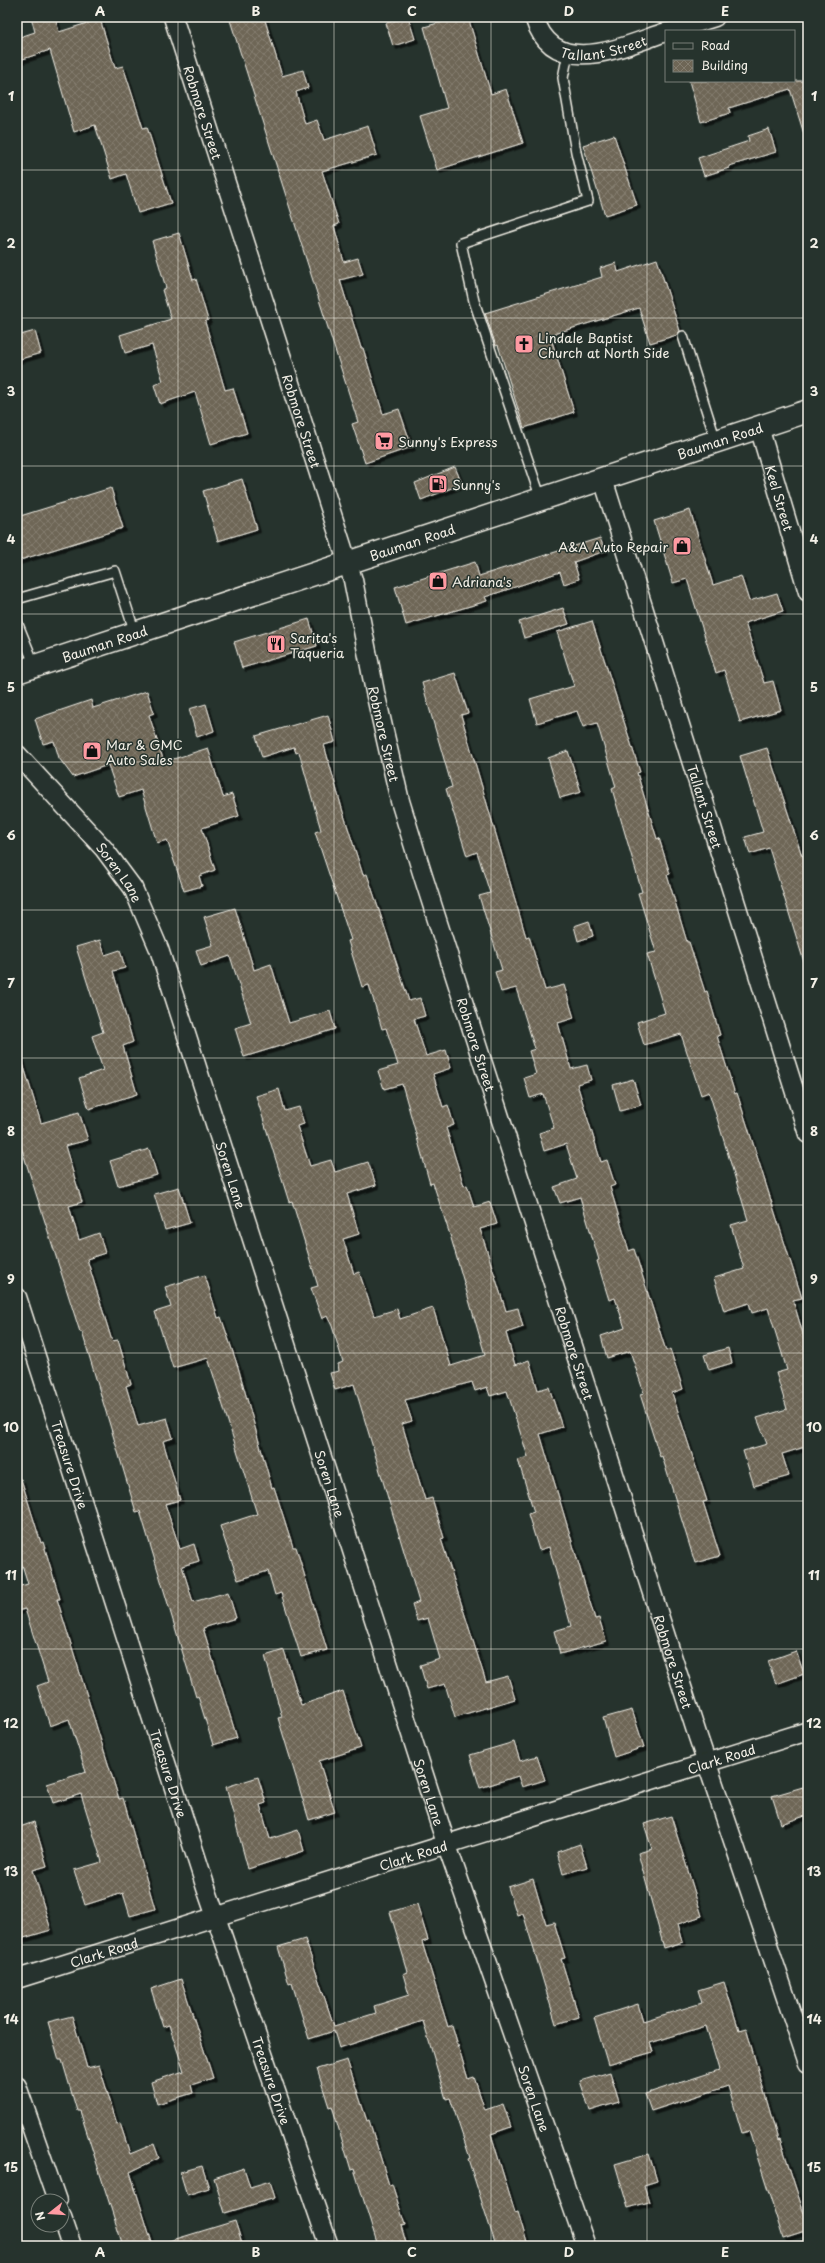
<svg xmlns="http://www.w3.org/2000/svg" width="825" height="2263" font-family="'Playpen Sans',sans-serif">
	<defs>
		<pattern id="building-cross-hatch" width="8" height="8" patternUnits="userSpaceOnUse"><rect width="8" height="8" fill="#6e6656"/><path d="M0 0l8 8M0 8l8-8" fill="none" stroke="#837c6e"/></pattern>
		<filter id="shadow"><feDropShadow dx="3.5" dy="3.5" stdDeviation="0" flood-color="#0009"/></filter>
	</defs>
	<rect width="100%" height="100%" fill="#26332d"/>
	<filter id="ink" filterUnits="userSpaceOnUse"><feTurbulence type="fractalNoise" baseFrequency=".025" numOctaves="2"/><feDisplacementMap in="SourceGraphic" scale="8" xChannelSelector="R" yChannelSelector="G"/><feConvolveMatrix kernelMatrix="1 2 1 2 8 2 1 2 1" color-interpolation-filters="sRGB"/></filter>
	<g filter="url(#ink)">
		<path fill="url(#building-cross-hatch)" stroke="#f4f1e8" filter="url(#shadow)" d="M31,17H55L59,32L100,19L115,68L123,66L143,128L147,127L171,203L138,213L126,174L112,179L95,125L74,132L50,50L20,60L17,51V38L35,32Z
			M229,17H264L282,76L303,70L308,88L296,92L305,124L317,120L324,140L368,126L377,155L322,171L339,224L334,226L344,262L358,258L363,274L340,280L361,348H363L383,414L399,409L412,447L365,463L352,424L358,422Z
			M408,17L415,39L393,46L386,23Z
			M459,17H468L491,94L506,89L523,143L437,170L420,116L447,108L424,27Z
			M689,81H808V134H804L790,89L729,108L730,113L701,122Z
			M769,129L776,152L729,166V168L704,176L698,158L749,141L748,136Z
			M614,135L637,205L605,215L583,145Z
			M179,233L193,280L196,279L208,320L205,322L225,390L233,388L247,433L211,444L195,392L160,404L154,385L163,381L152,345L125,353L120,335L171,319L162,290L166,288L152,241Z
			M657,259L680,331L677,335L650,343L639,308L550,335L574,412L524,428L498,345L496,346L485,313L602,277L600,268L616,263L618,272Z
			M35,331L41,353L17,360V336Z
			M455,467L462,484L421,500L415,483Z
			M242,479L257,529L218,541L203,491Z
			M111,488L123,528L17,561V517Z
			M690,510L713,585L741,576L749,601L777,593L783,611L745,623L764,683L773,681L781,710L740,722L724,670L716,673L687,579L673,583L654,521Z
			M600,538L605,551L574,562L579,579L564,584L560,572L485,597L487,601L406,625L395,587L475,562L479,576Z
			M563,608L569,624L524,638L519,622Z
			M309,619L317,646L242,668L234,642Z
			M592,621L640,772L637,773L657,839L659,838L670,874L667,875L687,942H689L705,992L707,991L720,1035L717,1036L735,1094L737,1093L802,1298L793,1300L808,1351V1446L782,1454L789,1476L754,1486L743,1451L767,1444L757,1418L787,1409L776,1373L787,1370L768,1308L752,1313L749,1303L724,1311L714,1278L744,1269L731,1225L748,1220L709,1092L701,1095L681,1034L644,1045L637,1022L665,1013L647,954L656,952L638,893L642,892L612,789L616,787L597,723L583,727L577,711L537,723L530,699L574,686L557,632Z
			M455,673L468,713L461,715L526,937L529,936L545,990L564,985L574,1018L558,1023L571,1069L587,1065L591,1080L577,1084L601,1162L607,1160L615,1185L610,1187L629,1251L634,1249L666,1351L670,1349L683,1389L672,1393L707,1501L703,1502L720,1556L695,1563L662,1456L660,1457L640,1394L644,1393L630,1351L607,1358L601,1336L625,1328L615,1298L609,1300L597,1261L599,1260L580,1197L560,1203L554,1187L577,1179L566,1144L544,1151L539,1133L554,1128L543,1094L530,1098L524,1078L536,1074L529,1051L535,1049L516,988L501,992L495,972L502,970L479,896L490,893L477,852L467,856L446,789L452,787L422,683Z
			M147,691L154,713L149,715L164,762L208,748L223,797L232,794L239,816L202,828L215,870L199,876L202,886L184,891L167,840L157,843L141,790L119,797L108,765L73,777L59,758L54,741L43,744L35,719L91,700L93,708Z
			M206,704L214,731L197,737L189,709Z
			M328,715L335,742L324,745L343,812L363,875L367,874L409,1001L420,998L425,1016L414,1019L426,1056L446,1050L451,1068L433,1074L443,1107L448,1105L454,1125L446,1128L464,1186L467,1185L474,1207L490,1202L497,1224L480,1229L506,1311L518,1308L523,1327L506,1333L515,1365L529,1360L538,1390L549,1387L562,1427L540,1434L595,1619L599,1618L606,1641L560,1654L554,1631L571,1626L549,1547L539,1550L528,1514L534,1512L518,1460L528,1457L507,1391L490,1396L487,1387L475,1391L472,1382L405,1400L412,1421L402,1424L425,1500L432,1498L444,1538L441,1539L486,1682L508,1676L515,1699L455,1717L445,1684L427,1689L420,1665L440,1659L428,1618L417,1621L412,1605L419,1602L354,1384L335,1390L330,1373L339,1371L338,1364L343,1362L332,1326L327,1316L322,1319L311,1288L318,1286L292,1201L289,1202L256,1096L279,1089L285,1111L299,1107L304,1124L297,1126L310,1166L331,1160L335,1172L368,1162L376,1185L347,1194L359,1234L343,1239L354,1274L359,1272L374,1316L397,1309L400,1319L433,1308L451,1366L485,1355L451,1238L433,1183L430,1184L402,1084L384,1089L378,1071L398,1065L386,1028L382,1029L369,985L362,987L348,941L351,940L315,832L321,830L299,752L296,753L294,747L262,757L256,736Z
			M767,748L802,856L808,854V961L804,962L769,848L750,854L745,837L763,832L740,756Z
			M568,751L581,792L560,798L548,758Z
			M235,908L254,970L271,964L289,1023L330,1011L335,1029L244,1057L235,1028L251,1023L230,956L201,966L196,950L213,945L204,917Z
			M589,921L593,936L578,941L574,926Z
			M100,940L105,955L120,950L125,968L113,971L133,1042L123,1046L137,1094L89,1109L79,1078L103,1070L92,1036L103,1032L76,947Z
			M17,1057H21L41,1123L79,1112L88,1140L65,1146L82,1202L69,1206L79,1240L99,1233L105,1253L87,1259L112,1341L118,1340L131,1384L126,1386L138,1426L167,1418L173,1438L163,1441L180,1500L165,1504L180,1549L194,1544L199,1561L182,1566L193,1602L228,1592L236,1618L203,1628L237,1738L213,1745L198,1696L196,1697L140,1511L136,1512L82,1332H80L17,1134Z
			M633,1079L641,1105L620,1111L613,1085Z
			M149,1149L157,1175L118,1186L110,1161Z
			M179,1187L190,1223L165,1230L154,1194Z
			M205,1275L218,1318L221,1317L238,1367L272,1488L274,1487L293,1547H296L327,1650L301,1657L281,1593L275,1595L268,1571L238,1580L220,1526L257,1514L208,1358L173,1368L155,1312L171,1307L165,1287Z
			M728,1348L732,1363L709,1370L704,1355Z
			M17,1479H21L41,1543L43,1542L60,1599H57L119,1799L123,1798L155,1909L130,1916L123,1893L85,1905L74,1870L102,1862L81,1794L53,1803L47,1784L86,1772L69,1719L50,1726L37,1686L48,1682L25,1609L17,1611V1587L28,1584L17,1548Z
			M284,1650L301,1705L343,1691L361,1748L319,1761L335,1812L309,1820L278,1718L282,1717L265,1656Z
			M796,1651L804,1674L776,1684L768,1661Z
			M632,1710L644,1747L614,1757L603,1718Z
			M514,1742L520,1761L537,1756L545,1780L522,1787L518,1776L480,1788L470,1755Z
			M258,1777L266,1803L260,1805L270,1839L298,1830L304,1851L248,1869L226,1787Z
			M803,1787L808,1804V1815L781,1824L772,1796Z
			M671,1816L702,1916L678,1924L683,1942L664,1948L638,1853L652,1849L644,1824Z
			M34,1822L47,1866L33,1870L51,1930L17,1940V1828Z
			M580,1844L587,1867L563,1874L557,1852Z
			M533,1879L546,1924L554,1922L565,1958L561,1959L579,2017L556,2024L523,1913L517,1915L508,1887Z
			M417,1904L428,1940L422,1942L448,2027L452,2025L468,2079L474,2077L485,2110L503,2104L511,2127L491,2134L515,2213L518,2212L528,2246H496L468,2159L470,2158L450,2098L446,2099L423,2021L339,2048L334,2031L309,2039L292,1983L289,1984L278,1947L305,1939L334,2026L376,2013L374,2006L409,1995L403,1974L408,1972L390,1912Z
			M181,1979L213,2078L191,2085L193,2093L157,2104L151,2082L184,2071L169,2025L163,2027L151,1989Z
			M724,1982L739,2030L746,2028L778,2140L780,2139L808,2226V2230L783,2238L749,2131L742,2133L728,2086L651,2111L645,2094L719,2070L706,2026L650,2043L653,2052L608,2065L594,2018L638,2004L643,2021L702,2003L698,1990Z
			M72,2016L87,2068L99,2065L117,2124L120,2123L130,2154L154,2144L159,2158L130,2172L153,2246H123L80,2111H77L62,2060H59L48,2022Z
			M347,2060L367,2121L369,2120L389,2185L392,2184L405,2225L401,2226L407,2246H378L354,2169L351,2170L332,2106L329,2107L317,2069Z
			M610,2072L619,2102L590,2111L580,2081Z
			M649,2154L657,2181L644,2185L649,2202L628,2208L615,2164Z
			M202,2166L209,2188L187,2195L180,2172Z
			M244,2168L250,2187L270,2181L275,2198L225,2213L214,2178Z
			M235,2221L243,2246H167L166,2242Z"/>
		<g fill="none" stroke-linecap="round" stroke-linejoin="round">
			<defs>
				<path id="service" d="M683,336L716,441
					M541,499L474,301L461,243L588,201L576,152L563,78L568,53
					M17,599L115,571L135,633
					M17,622L35,666"/>
				<g id="minor">
					<path id="s1" d="M173,17L353,580L375,692L400,801L423,876L697,1734L808,2063"/>
					<path id="s2" d="M534,17C554,81 623,46 666,32"/>
					<path d="M671,31L715,17"/>
					<path id="s3" d="M759,427L808,592"/>
					<path id="s4" d="M603,479L808,1134"/>
					<path id="s5" d="M17,754L104,849L133,888L159,949L442,1831L586,2246"/>
					<path id="s6" d="M17,1297L206,1888L329,2246"/>
					<path id="s7" d="M17,1979L808,1731"/>
					<path d="M17,2086L57,2201"/>
					<path d="M62,2217L72,2246"/>
				</g>
				<g id="tertiary">
					<path id="s8" d="M17,672L808,411"/>
				</g>
			</defs>
			<use href="#service" stroke="#f4f1e8" stroke-width="12"/>
			<use href="#minor" stroke="#f4f1e8" stroke-width="21"/>
			<use href="#tertiary" stroke="#f4f1e8" stroke-width="25"/>
			<use href="#service" stroke="#26332d" stroke-width="9"/>
			<use href="#minor" stroke="#26332d" stroke-width="18"/>
			<use href="#tertiary" stroke="#26332d" stroke-width="22"/>
		</g>
	</g>
	<path fill="none" stroke="#f4f1e8" stroke-width="1" stroke-opacity="0.55" d="M178,17V2246M334,17V2246M491,17V2246M647,17V2246M17,170H808M17,318H808M17,466H808M17,614H808M17,762H808M17,910H808M17,1058H808M17,1205H808M17,1353H808M17,1501H808M17,1649H808M17,1797H808M17,1945H808M17,2093H808"/>
	<defs>
		<symbol id="church-square" viewBox="-11 -11 22 22"><rect x="-9" y="-9" width="18" height="18" rx="4" fill="#ff9aa2" stroke="#26332d"/><path d="M-1.2-6h2.4v3.5h3.3v2.4h-3.3V6h-2.4V-.1h-3.3v-2.4h3.3Z" fill="#111"/></symbol>
		<symbol id="supermarket-square" viewBox="-11 -11 22 22"><rect x="-9" y="-9" width="18" height="18" rx="4" fill="#ff9aa2" stroke="#26332d"/><path d="M-6-5.5h2.5l.6 2H6L4.5 2H-2.5L-4.4-4H-6ZM-1.5 3.2a1.3 1.3 0 1 0 .1 0ZM3 3.2a1.3 1.3 0 1 0 .1 0Z" fill="#111"/></symbol>
		<symbol id="fuel-square" viewBox="-11 -11 22 22"><rect x="-9" y="-9" width="18" height="18" rx="4" fill="#ff9aa2" stroke="#26332d"/><path d="M-5.5-6h7V0h2V4h1.3V-2.5L3-4.5l.8-.8L6-3V5H2.5V1h-1V6h-7ZM-4.2-4.7v3.2H.2V-4.7Z" fill="#111"/></symbol>
		<symbol id="shop-square" viewBox="-11 -11 22 22"><rect x="-9" y="-9" width="18" height="18" rx="4" fill="#ff9aa2" stroke="#26332d"/><path d="M-5-2.5h2.3a2.7 3.5 0 0 1 5.4 0H5L5.5 6h-11ZM-1.5-2.5h3a1.5 2.3 0 0 0-3 0Z" fill="#111"/></symbol>
		<symbol id="restaurant-square" viewBox="-11 -11 22 22"><rect x="-9" y="-9" width="18" height="18" rx="4" fill="#ff9aa2" stroke="#26332d"/><path d="M-5-6h1v4h1v-4h1v4h1v-4h1v5L-1.5 .5V6h-2V.5L-5-1ZM5-6V6H3V1.5H1.5Q1.5-4 5-6Z" fill="#111"/></symbol>
	</defs>
	<g fill-rule="evenodd">
		<use href="#church-square" x="513" y="333" width="22" height="22"/>
		<use href="#supermarket-square" x="373" y="430" width="22" height="22"/>
		<use href="#fuel-square" x="427" y="473" width="22" height="22"/>
		<use href="#shop-square" x="671" y="535" width="22" height="22"/>
		<use href="#shop-square" x="427" y="570" width="22" height="22"/>
		<use href="#restaurant-square" x="265" y="633" width="22" height="22"/>
		<use href="#shop-square" x="81" y="740" width="22" height="22"/>
	</g>
	<g text-anchor="middle" dominant-baseline="central" stroke-width="3" stroke-linejoin="round" paint-order="stroke">
		<g font-size="13" fill="#f4f1e8" stroke="#26332d">
			<text stroke="none"><textPath href="#s2" startOffset="88">Tallant Street</textPath></text>
			<text stroke="none"><textPath href="#s1" startOffset="100">Robmore Street</textPath></text>
			<text stroke="none"><textPath href="#s1" startOffset="424">Robmore Street</textPath></text>
			<text stroke="none"><textPath href="#s8" startOffset="740">Bauman Road</textPath></text>
			<text stroke="none"><textPath href="#s3" startOffset="74">Keel Street</textPath></text>
			<text stroke="none"><textPath href="#s8" startOffset="416">Bauman Road</textPath></text>
			<text stroke="none"><textPath href="#s8" startOffset="92">Bauman Road</textPath></text>
			<text stroke="none"><textPath href="#s1" startOffset="748">Robmore Street</textPath></text>
			<text stroke="none"><textPath href="#s4" startOffset="343">Tallant Street</textPath></text>
			<text stroke="none"><textPath href="#s5" startOffset="157">Soren Lane</textPath></text>
			<text stroke="none"><textPath href="#s1" startOffset="1072">Robmore Street</textPath></text>
			<text stroke="none"><textPath href="#s5" startOffset="481">Soren Lane</textPath></text>
			<text stroke="none"><textPath href="#s1" startOffset="1396">Robmore Street</textPath></text>
			<text stroke="none"><textPath href="#s6" startOffset="176">Treasure Drive</textPath></text>
			<text stroke="none"><textPath href="#s5" startOffset="805">Soren Lane</textPath></text>
			<text stroke="none"><textPath href="#s1" startOffset="1720">Robmore Street</textPath></text>
			<text stroke="none"><textPath href="#s7" startOffset="738">Clark Road</textPath></text>
			<text stroke="none"><textPath href="#s6" startOffset="500">Treasure Drive</textPath></text>
			<text stroke="none"><textPath href="#s5" startOffset="1129">Soren Lane</textPath></text>
			<text stroke="none"><textPath href="#s7" startOffset="415">Clark Road</textPath></text>
			<text stroke="none"><textPath href="#s7" startOffset="91">Clark Road</textPath></text>
			<text stroke="none"><textPath href="#s6" startOffset="824">Treasure Drive</textPath></text>
			<text stroke="none"><textPath href="#s5" startOffset="1453">Soren Lane</textPath></text>
		</g>
		<g font-size="13" fill="#f4f1e8" stroke="#26332d" text-anchor="start">
			<text x="538" y="337">Lindale Baptist<tspan x="538" dy="15">Church at North Side</tspan></text>
			<text x="398" y="441">Sunny's Express</text>
			<text x="452" y="484">Sunny's</text>
			<text x="668" y="546" text-anchor="end">A&amp;A Auto Repair</text>
			<text x="452" y="581">Adriana's</text>
			<text x="290" y="637">Sarita's<tspan x="290" dy="15">Taqueria</tspan></text>
			<text x="106" y="744">Mar &amp; GMC<tspan x="106" dy="15">Auto Sales</tspan></text>
		</g>
	</g>
	<rect width="825" height="2263" fill="none" stroke="#26332d" stroke-width="44"/>
	<rect x="665" y="30" width="130" height="52" fill="#26332d" stroke="#787f78"/>
	<rect x="673" y="43" width="20" height="6" fill="#26332d" stroke="#787f78"/>
	<text x="701" y="50" font-size="12" fill="#f4f1e8">Road</text>
	<rect x="673" y="60" width="20" height="12" fill="url(#building-cross-hatch)" stroke="#787f78"/>
	<text x="701" y="70" font-size="12" fill="#f4f1e8">Building</text>
	<g transform="translate(50 2213) rotate(253)"><circle r="19" fill="#26332d" stroke="#787f78"/>
	<path d="M0-3L7 15L0 10L-7 15Z" fill="#ff9aa2"/>
	<text y="-6" font-size="11" font-weight="bold" text-anchor="middle" fill="#f4f1e8">N</text>
	</g>
	<rect x="22" y="22" width="781" height="2219" fill="none" stroke="#f4f1e8" stroke-width="1.5"/>
	<g font-size="13" text-anchor="middle" font-weight="bold" fill="#f4f1e8">
		<text x="100" y="16">A</text>
		<text x="256" y="16">B</text>
		<text x="412" y="16">C</text>
		<text x="569" y="16">D</text>
		<text x="725" y="16">E</text>
		<text x="11" y="101">1</text>
		<text x="814" y="101">1</text>
		<text x="11" y="248">2</text>
		<text x="814" y="248">2</text>
		<text x="11" y="396">3</text>
		<text x="814" y="396">3</text>
		<text x="11" y="544">4</text>
		<text x="814" y="544">4</text>
		<text x="11" y="692">5</text>
		<text x="814" y="692">5</text>
		<text x="11" y="840">6</text>
		<text x="814" y="840">6</text>
		<text x="11" y="988">7</text>
		<text x="814" y="988">7</text>
		<text x="11" y="1136">8</text>
		<text x="814" y="1136">8</text>
		<text x="11" y="1284">9</text>
		<text x="814" y="1284">9</text>
		<text x="11" y="1432">10</text>
		<text x="814" y="1432">10</text>
		<text x="11" y="1580">11</text>
		<text x="814" y="1580">11</text>
		<text x="11" y="1728">12</text>
		<text x="814" y="1728">12</text>
		<text x="11" y="1876">13</text>
		<text x="814" y="1876">13</text>
		<text x="11" y="2024">14</text>
		<text x="814" y="2024">14</text>
		<text x="11" y="2172">15</text>
		<text x="814" y="2172">15</text>
		<text x="100" y="2257">A</text>
		<text x="256" y="2257">B</text>
		<text x="412" y="2257">C</text>
		<text x="569" y="2257">D</text>
		<text x="725" y="2257">E</text>
	</g>
</svg>
